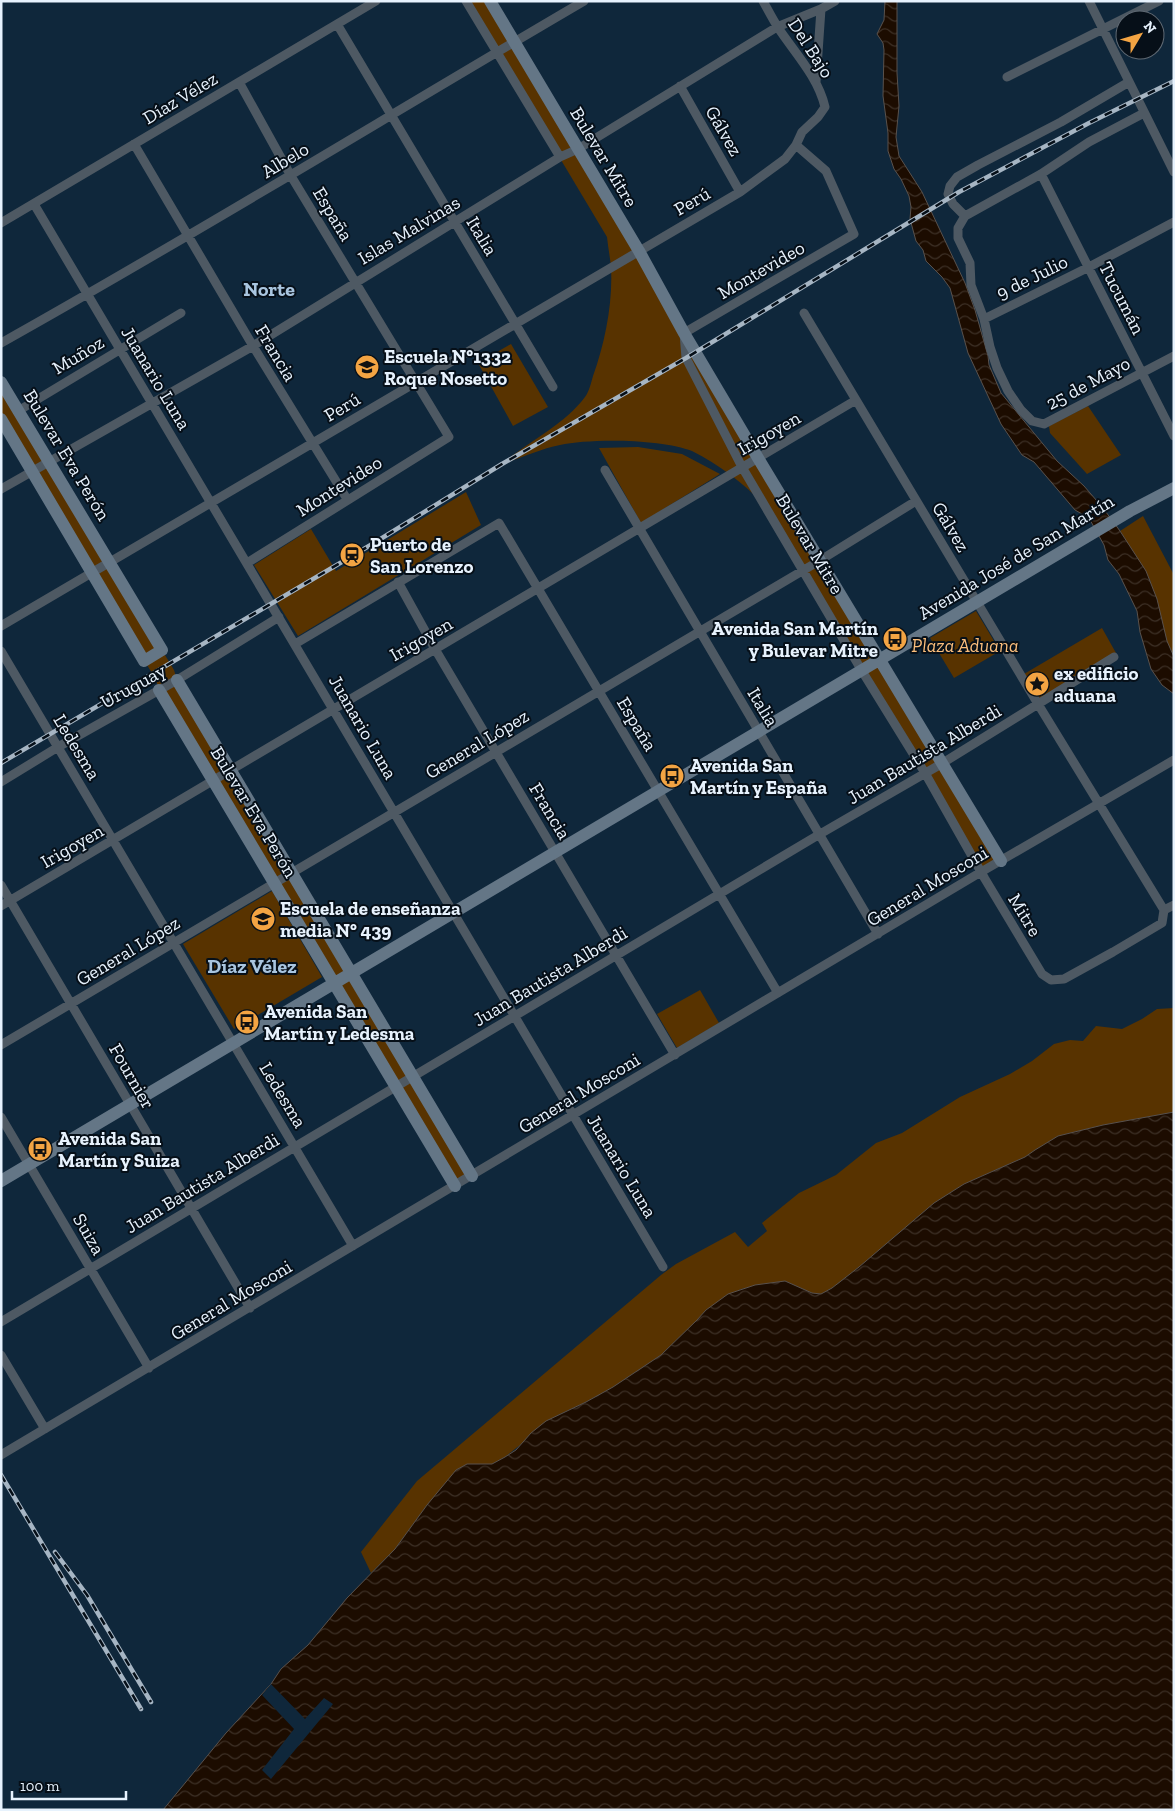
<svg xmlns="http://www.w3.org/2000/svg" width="1175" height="1811" font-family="'Zilla Slab',serif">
	<defs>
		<pattern id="water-waves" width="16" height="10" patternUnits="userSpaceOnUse" patternTransform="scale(1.25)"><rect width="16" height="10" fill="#1c0c00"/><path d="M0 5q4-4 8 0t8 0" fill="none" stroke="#3d3026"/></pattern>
	</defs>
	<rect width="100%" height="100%" fill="#0f273b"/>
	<path fill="#583300" d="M466,1H490L1001,861L981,872L767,508C746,485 720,465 692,451C663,439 590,438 560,445C540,449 521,458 502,464C529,441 563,426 585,397C589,392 591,383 593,376C605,343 613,303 611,267C610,257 608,247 607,237Z
		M511,344L548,407L513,426L478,363Z
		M1,382L174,670L177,680L472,1176L455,1186L159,690L156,680L1,419Z
		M1088,406L1121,455L1087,474L1050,433L1049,426Z
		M638,447L682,454L720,474L641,523L599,448Z
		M466,492L481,525L298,636L254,565L311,529L336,571Z
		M1143,516L1174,575V655L1167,643L1150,580L1120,531Z
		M976,611L1000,651L954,678L930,638Z
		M1102,628L1116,653L1040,699L1024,674Z
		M272,891L322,977L234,1029L183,944Z
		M700,990L719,1023L677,1048L657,1014Z
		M1174,1008V1112L1103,1125L1058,1136L1035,1150L1025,1157L964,1184L934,1203L859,1267L832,1288L821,1294L812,1293L785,1281L741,1289L706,1310L697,1320L661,1355L613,1387L586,1402L558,1415L505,1457L492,1464L427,1505L395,1549L371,1573L361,1552L417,1481L661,1275L676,1264L735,1232L748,1247L767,1231L762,1223L799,1193L836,1175L876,1143L902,1133L960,1097L1010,1074L1032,1061L1054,1044L1070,1040L1083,1041L1096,1026L1122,1029L1142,1019L1157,1009Z"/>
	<path fill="url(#water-waves)" stroke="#59514c" d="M885,1H897V73L899,106L896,137L899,156L922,192L965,283L975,310L988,356L989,365L1001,393L1057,461L1084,486L1103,508L1120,531L1146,571L1157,599L1167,641L1174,657V694L1162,685L1151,669L1140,632L1137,611L1119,574L1108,560L1104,545L1089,518L1075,510L1034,462L1022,455L1001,424L968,353L950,288L942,277L926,261L923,250L916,241L910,219L911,207L909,196L901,179L894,169L888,151V133L883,96L884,50L883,43L877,34L884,20Z
		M1174,1112V1810H163L226,1733L271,1684L281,1669L308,1645L347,1598L395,1549L427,1505L456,1470L467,1464H492L505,1457L516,1450L531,1433L546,1421L586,1402L613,1387L661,1355L697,1320L706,1310L728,1294L755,1285L785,1281L812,1293L821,1294L832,1288L859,1267L934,1203L964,1184L1025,1157L1035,1150L1058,1136L1103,1125Z"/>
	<path fill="#0f273b" d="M271,1684L305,1719L324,1698L333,1704L271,1779L262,1770L294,1729L262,1695Z"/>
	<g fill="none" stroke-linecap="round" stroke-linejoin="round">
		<path stroke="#4e5963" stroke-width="9" d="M466,1L560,157
			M763,1C768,10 773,20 779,29C795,53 818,77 825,107L818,117L802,132L796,145L826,171L854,234L684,333L686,358L742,467L862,671L925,773L985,879L1042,974L1051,980L1064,979L1113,952L1162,923L1164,910
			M1089,1L1174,172
			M337,24L553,387
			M1007,77L1159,1
			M239,82L291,176L449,437L247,563
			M816,82L821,9
			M680,86L740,192
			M1144,113L1089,142L1041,174L965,216L958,228V238L970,263L971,285L984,319L990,347L997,368L1008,391L1021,410L1032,421L1044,424L1174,356
			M134,144L253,346L347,499
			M1041,174L1174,436
			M34,204L663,1267
			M965,216L953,204L948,194L950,186L957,177L978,165L1061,122L1129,82
			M1,223L376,1
			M804,313L1038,704L1164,910
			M984,319L1089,267L1174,222
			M1,343C198,233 389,115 584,1
			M18,411L181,313
			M605,470L878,934
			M1,489L253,346L560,157L578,149L777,27L821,9L835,1
			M398,582L435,649L675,1055
			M1,626L740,192L785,159L796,145
			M295,644L499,523L778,993
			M1,651L353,1246
			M1,782L58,747L177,680L279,617
			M1,885L250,1308
			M1,906L856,400
			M1164,910L1174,905
			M1,1045L819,561L916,501
			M1,1117L149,1368
			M1,1322L820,834L941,764L1114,657
			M1,1355L45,1429
			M1,1455L981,872L1174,760"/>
		<path stroke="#647686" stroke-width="12" d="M490,1L639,251L684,333L758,458L1001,861
			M1,382L162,650L144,661L1,419
			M177,680L472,1176
			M159,690L455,1186
			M1,1181L1130,511L1174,488"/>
		<defs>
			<path id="rail" d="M1,763L374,543L502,464L686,358L959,192L1089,123L1174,81
				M1,1475L141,1709
				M55,1552L87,1595L151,1702"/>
		</defs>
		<use href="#rail" stroke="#a6b5c3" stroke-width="4.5"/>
		<use href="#rail" stroke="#060f18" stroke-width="2.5" stroke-dasharray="8" stroke-linecap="butt"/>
	</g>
	<defs>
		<symbol id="school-disc" viewBox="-11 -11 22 22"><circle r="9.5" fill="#f3a443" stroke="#060f18"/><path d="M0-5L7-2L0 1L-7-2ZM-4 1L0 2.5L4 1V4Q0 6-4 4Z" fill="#111"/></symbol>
		<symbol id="station-disc" viewBox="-11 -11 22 22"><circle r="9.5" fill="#f3a443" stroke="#060f18"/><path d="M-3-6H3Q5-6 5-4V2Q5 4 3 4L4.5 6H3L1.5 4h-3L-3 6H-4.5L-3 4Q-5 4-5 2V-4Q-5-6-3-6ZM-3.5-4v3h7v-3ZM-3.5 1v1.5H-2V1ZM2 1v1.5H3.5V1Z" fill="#111"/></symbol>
		<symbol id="bus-disc" viewBox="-11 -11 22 22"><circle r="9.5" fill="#f3a443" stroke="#060f18"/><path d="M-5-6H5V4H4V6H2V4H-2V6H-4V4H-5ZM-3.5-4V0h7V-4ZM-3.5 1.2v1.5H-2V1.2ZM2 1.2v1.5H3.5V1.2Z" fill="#111"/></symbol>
		<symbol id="sight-disc" viewBox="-11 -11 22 22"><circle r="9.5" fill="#f3a443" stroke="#060f18"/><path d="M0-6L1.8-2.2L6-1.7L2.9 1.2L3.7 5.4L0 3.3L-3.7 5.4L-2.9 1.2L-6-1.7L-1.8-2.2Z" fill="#111"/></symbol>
		<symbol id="university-disc" viewBox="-11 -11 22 22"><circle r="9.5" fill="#f3a443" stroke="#060f18"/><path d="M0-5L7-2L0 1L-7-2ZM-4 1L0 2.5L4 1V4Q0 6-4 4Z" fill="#111"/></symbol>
	</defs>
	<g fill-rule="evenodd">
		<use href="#school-disc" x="353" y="353" width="28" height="28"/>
		<use href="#station-disc" x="338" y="541" width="28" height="28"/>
		<use href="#bus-disc" x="881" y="625" width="28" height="28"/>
		<use href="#sight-disc" x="1023" y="670" width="28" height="28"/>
		<use href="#bus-disc" x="658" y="762" width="28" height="28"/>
		<use href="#university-disc" x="249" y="905" width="28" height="28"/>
		<use href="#bus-disc" x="233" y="1008" width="28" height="28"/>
		<use href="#bus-disc" x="26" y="1135" width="28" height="28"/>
	</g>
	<g text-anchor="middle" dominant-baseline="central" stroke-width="4" stroke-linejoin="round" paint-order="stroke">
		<g font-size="19" fill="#e7f2fd" stroke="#060f18">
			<text transform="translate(811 48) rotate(57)">Del Bajo</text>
			<text transform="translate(180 98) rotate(-31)">Díaz Vélez</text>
			<text transform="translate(724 131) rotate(60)">Gálvez</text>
			<text transform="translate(604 157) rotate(59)">Bulevar Mitre</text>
			<text transform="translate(285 160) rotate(-31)">Albelo</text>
			<text transform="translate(692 201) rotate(-30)">Perú</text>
			<text transform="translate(333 214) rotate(59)">España</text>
			<text transform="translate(409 230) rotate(-31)">Islas Malvinas</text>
			<text transform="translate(482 236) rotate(59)">Italia</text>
			<text transform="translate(761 270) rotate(-30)">Montevideo</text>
			<text transform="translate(1032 277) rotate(-26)">9 de Julio</text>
			<text transform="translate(1122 298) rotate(63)">Tucumán</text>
			<text transform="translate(276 353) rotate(59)">Francia</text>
			<text transform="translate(78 355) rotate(-31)">Muñoz</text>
			<text transform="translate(156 378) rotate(59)">Juanario Luna</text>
			<text transform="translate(1088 383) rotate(-28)">25 de Mayo</text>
			<text transform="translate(342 407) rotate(-31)">Perú</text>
			<text transform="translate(769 433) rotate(-30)">Irigoyen</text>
			<text transform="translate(67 455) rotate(59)">Bulevar Eva Perón</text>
			<text transform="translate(339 486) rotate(-32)">Montevideo</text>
			<text transform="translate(951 527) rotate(59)">Gálvez</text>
			<text transform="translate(810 544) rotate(59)">Bulevar Mitre</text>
			<text transform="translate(1016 557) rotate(-31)">Avenida José de San Martín</text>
			<text transform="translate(421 639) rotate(-30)">Irigoyen</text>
			<text transform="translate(133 686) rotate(-29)">Uruguay</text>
			<text transform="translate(763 707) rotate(59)">Italia</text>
			<text transform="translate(637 724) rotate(59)">España</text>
			<text transform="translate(363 727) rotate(60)">Juanario Luna</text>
			<text transform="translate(477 744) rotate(-31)">General López</text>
			<text transform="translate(77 747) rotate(59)">Ledesma</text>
			<text transform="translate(924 754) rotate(-31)">Juan Bautista Alberdi</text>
			<text transform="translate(550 811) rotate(59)">Francia</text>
			<text transform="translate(254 812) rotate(59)">Bulevar Eva Perón</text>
			<text transform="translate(72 846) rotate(-30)">Irigoyen</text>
			<text transform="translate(927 886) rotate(-31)">General Mosconi</text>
			<text transform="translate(1025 915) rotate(59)">Mitre</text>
			<text transform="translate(128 951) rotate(-31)">General López</text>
			<text transform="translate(550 976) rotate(-31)">Juan Bautista Alberdi</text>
			<text transform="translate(132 1076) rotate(60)">Fournier</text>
			<text transform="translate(579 1093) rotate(-31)">General Mosconi</text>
			<text transform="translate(283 1095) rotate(59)">Ledesma</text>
			<text transform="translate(622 1166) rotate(59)">Juanario Luna</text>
			<text transform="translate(202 1183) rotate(-31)">Juan Bautista Alberdi</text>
			<text transform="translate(89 1234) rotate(60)">Suiza</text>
			<text transform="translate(231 1300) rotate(-31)">General Mosconi</text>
		</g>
		<g font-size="19" font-weight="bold" fill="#e7f2fd" stroke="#060f18" text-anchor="start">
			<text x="384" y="356">Escuela N°1332<tspan x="384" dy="22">Roque Nosetto</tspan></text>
			<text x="370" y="544">Puerto de<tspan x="370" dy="22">San Lorenzo</tspan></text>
			<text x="878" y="628" text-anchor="end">Avenida San Martín<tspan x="878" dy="22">y Bulevar Mitre</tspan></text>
			<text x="1054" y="673">ex edificio<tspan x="1054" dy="22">aduana</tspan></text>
			<text x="690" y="765">Avenida San<tspan x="690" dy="22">Martín y España</tspan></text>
			<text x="280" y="908">Escuela de enseñanza<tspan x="280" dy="22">media N° 439</tspan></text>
			<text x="264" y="1011">Avenida San<tspan x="264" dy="22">Martín y Ledesma</tspan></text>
			<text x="58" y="1138">Avenida San<tspan x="58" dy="22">Martín y Suiza</tspan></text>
		</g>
		<g font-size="19" font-style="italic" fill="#fbbe7c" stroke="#060f18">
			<text x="965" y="645">Plaza Aduana</text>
		</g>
		<g font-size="20" font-weight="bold" fill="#a9c5df" stroke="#060f18">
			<text x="269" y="289">Norte</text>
			<text x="252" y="966">Díaz Vélez</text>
		</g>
	</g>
	<rect width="1175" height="1811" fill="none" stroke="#e7f2fd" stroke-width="5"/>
	<g transform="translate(1140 35) rotate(52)"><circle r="24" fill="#060f18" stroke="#606a74"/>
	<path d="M0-4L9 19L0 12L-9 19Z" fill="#f3a443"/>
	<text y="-8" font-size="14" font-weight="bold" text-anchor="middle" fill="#e7f2fd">N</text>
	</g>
	<path d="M12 1791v8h114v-8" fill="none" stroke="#e7f2fd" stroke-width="2.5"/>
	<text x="20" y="1791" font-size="15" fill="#e7f2fd" stroke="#060f18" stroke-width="4" paint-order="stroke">100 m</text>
</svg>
